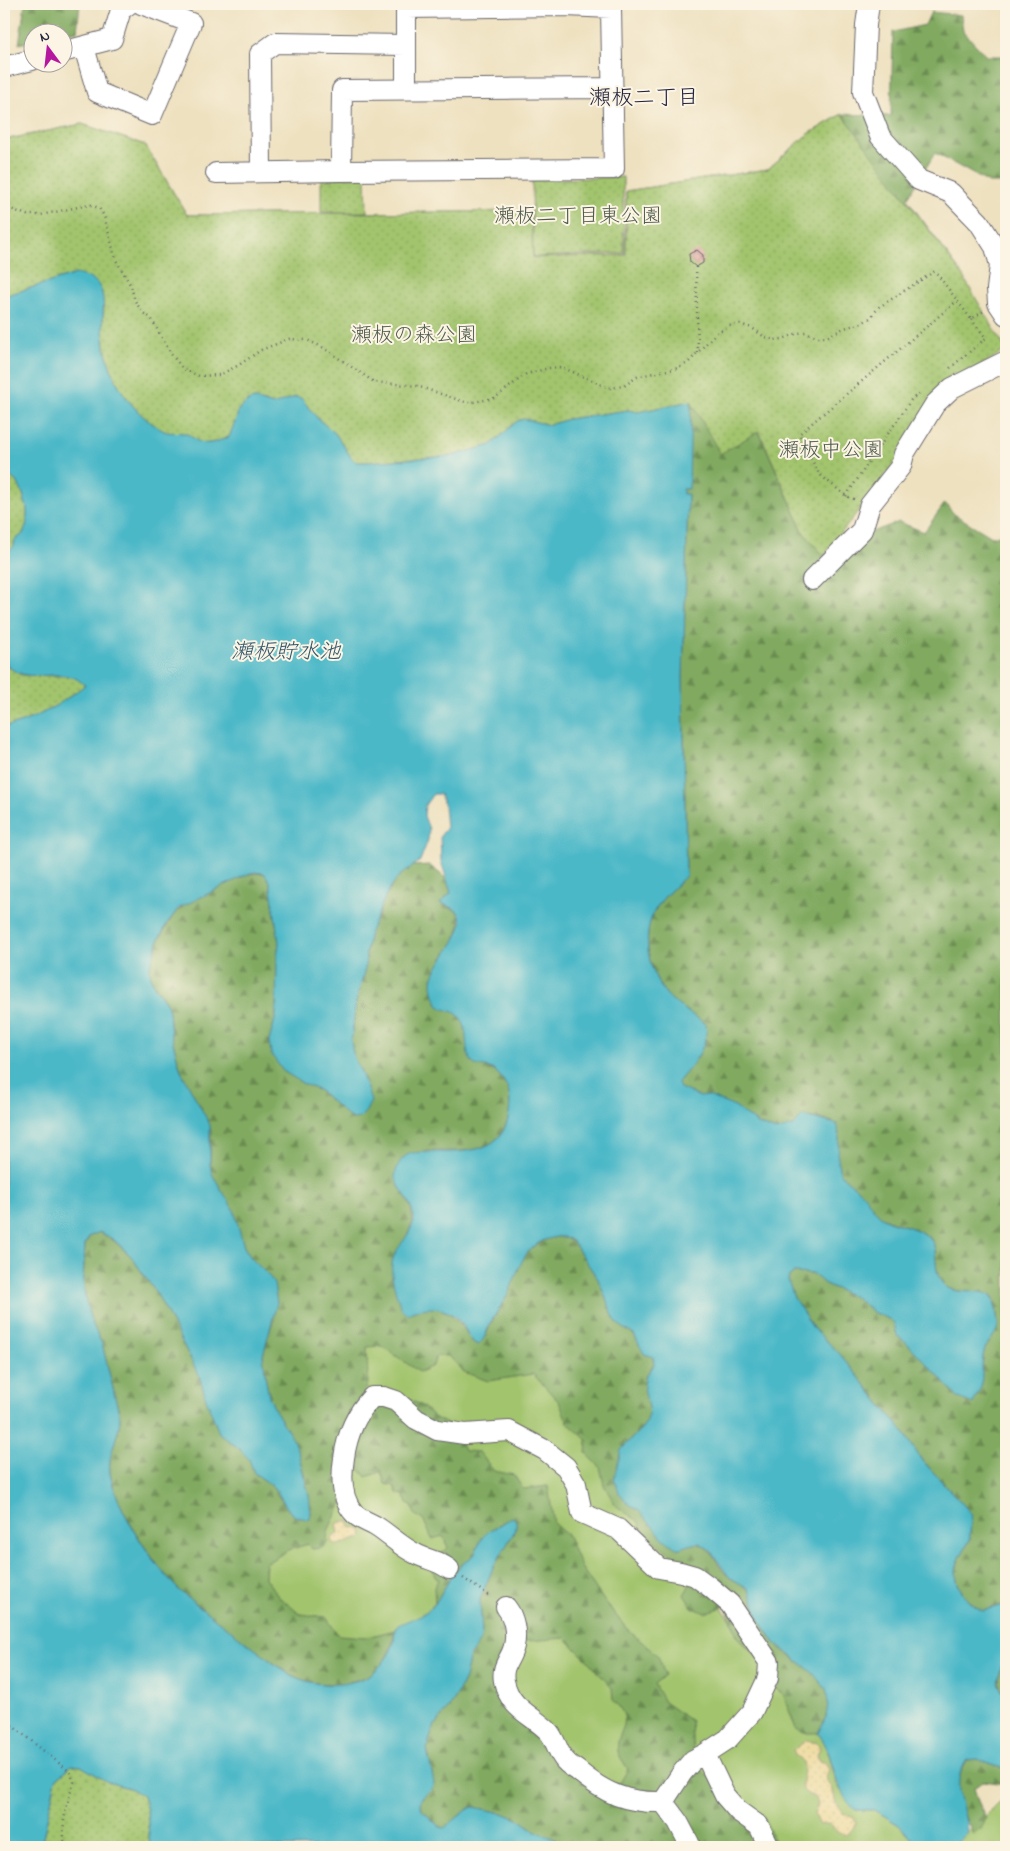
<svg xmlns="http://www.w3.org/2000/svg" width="1010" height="1851" font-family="'Indie Flower','Klee One',sans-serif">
	<defs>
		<pattern id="forest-firs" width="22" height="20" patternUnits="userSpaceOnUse" patternTransform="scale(1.25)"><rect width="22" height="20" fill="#81aa60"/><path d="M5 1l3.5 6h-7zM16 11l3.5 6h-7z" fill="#698a50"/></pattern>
		<pattern id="sand-dots" width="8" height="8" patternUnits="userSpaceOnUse" patternTransform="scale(1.25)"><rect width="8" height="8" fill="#eeda9e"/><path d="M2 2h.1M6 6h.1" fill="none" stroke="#ccbb89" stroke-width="1.8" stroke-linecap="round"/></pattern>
		<pattern id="park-dots" width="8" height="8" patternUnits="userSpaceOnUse" patternTransform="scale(1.25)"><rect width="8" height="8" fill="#a2c46d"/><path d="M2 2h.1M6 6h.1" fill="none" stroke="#8ba85f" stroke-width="1.8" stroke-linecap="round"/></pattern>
		<pattern id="building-cross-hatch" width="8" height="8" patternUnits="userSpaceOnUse" patternTransform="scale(1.25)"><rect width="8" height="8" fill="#dfa49e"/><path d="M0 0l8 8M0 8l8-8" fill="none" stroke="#b48582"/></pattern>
	</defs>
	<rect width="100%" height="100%" fill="#fcf5e5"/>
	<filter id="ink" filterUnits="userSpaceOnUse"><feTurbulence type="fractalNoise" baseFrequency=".02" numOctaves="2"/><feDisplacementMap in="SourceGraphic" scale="10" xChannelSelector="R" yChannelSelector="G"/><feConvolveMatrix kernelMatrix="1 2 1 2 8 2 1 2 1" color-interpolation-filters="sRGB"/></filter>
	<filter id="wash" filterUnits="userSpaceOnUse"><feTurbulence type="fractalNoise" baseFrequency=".0096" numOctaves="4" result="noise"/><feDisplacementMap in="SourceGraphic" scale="20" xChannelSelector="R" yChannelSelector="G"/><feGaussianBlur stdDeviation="1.12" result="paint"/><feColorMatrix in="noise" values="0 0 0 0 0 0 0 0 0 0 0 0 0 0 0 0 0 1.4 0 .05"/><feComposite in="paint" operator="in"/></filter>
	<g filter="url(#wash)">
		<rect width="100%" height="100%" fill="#eee1c0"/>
		<path fill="#a2c46d" stroke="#627354" d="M348,1320L571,1355L676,1548L826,1744L837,1785L855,1810H875L899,1825L916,1843L925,1847H586L495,1749L480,1599L493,1568L451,1577C433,1607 431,1614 396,1626L387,1656L275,1624L236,1544Z
			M1006,1796V1847H944L957,1843Z"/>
		<path fill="url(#forest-firs)" stroke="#52664e" fill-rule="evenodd" d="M25,4H80L77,31L63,34L62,32H32V41L19,44Z
			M931,12L961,15L963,31L986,56H1006V183H989L935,153L907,199L959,270L931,311L759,432L804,533L824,556L864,535L899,522L924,532L945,503L954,514L992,537L1006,533V1604L983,1611C968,1604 952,1584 957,1565C960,1556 965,1548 970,1540C968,1528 973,1524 971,1513L921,1459L903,1431L839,1353L813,1328L794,1298L788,1280L789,1276L794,1273L813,1274L825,1284L855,1297L873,1312L891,1320L894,1323L897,1335L908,1344L959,1398L982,1368L984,1351L997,1329L998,1325C997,1318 997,1306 994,1299C988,1288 955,1296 944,1285C931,1272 940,1248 930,1238C915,1226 897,1225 881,1217L842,1177L839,1169L833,1122L803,1116L793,1126L777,1131L758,1124L735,1107L708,1096L700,1097L679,1088L678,1082L698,1056L705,1042L706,1024C695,1016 681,1009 671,999C649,979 640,936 655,910C663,896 675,887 686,876L683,677L688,495L683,494V489H688L76,274L4,296V140L82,124L145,145L187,215L531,211L532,258L625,255L626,191L768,169L807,135L842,114L891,116L893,32L925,25Z
			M429,865L447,879L451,893L440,903L457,911C469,929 442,961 432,978L437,1004C443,1010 452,1009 458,1015C469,1025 467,1046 471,1060C479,1066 491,1067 498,1074C508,1084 511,1096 510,1109C503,1157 465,1151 427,1151L398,1185C411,1205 418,1215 406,1238L408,1314C441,1297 457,1316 473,1343L486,1336C491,1321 500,1309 507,1295C520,1271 520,1245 552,1238C561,1236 566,1236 573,1242L598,1279L614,1318L622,1327L634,1335L644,1354L653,1357L654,1365C652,1370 646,1372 645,1377C641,1390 651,1403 649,1416C647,1425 639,1431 633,1437C609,1458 620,1477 626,1502L638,1510L679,1549C712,1532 711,1562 730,1578C736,1582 745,1584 749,1591C754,1599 754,1607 758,1616C760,1621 772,1640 776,1644C790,1659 818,1670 827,1690C833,1705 825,1720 818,1733H807L796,1729L783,1694L776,1689L760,1659L738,1638L726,1606L705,1613L692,1607L684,1595L696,1573L643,1532L638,1521L616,1506L604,1485L600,1467L586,1453L587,1440L568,1423L559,1402L533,1374L488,1381L464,1372L449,1356H436L433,1366L419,1372L382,1346L367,1347L368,1384L360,1405L404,1397L421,1405L434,1417L454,1428L464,1451L479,1452L494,1471L514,1475L523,1489L548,1486L554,1524L568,1536L581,1567L605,1602L627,1629L658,1656L665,1675L654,1684L664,1702L691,1721L693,1754L695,1766L708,1776L732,1790L745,1803L762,1815L774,1839L775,1847H573L536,1831L522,1821L503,1813L473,1807L467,1810L444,1828L440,1827L422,1810L420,1804L433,1776L427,1749L430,1738L435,1725L454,1701L465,1678L470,1655L482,1632L480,1599L493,1568L513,1534L511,1517L488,1532L482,1538L474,1555L460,1566L451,1577L435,1604L434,1587L438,1580L433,1572V1561L448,1548L443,1536L432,1539L423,1519L415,1515L412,1505L407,1503L403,1495L397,1493L394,1486L385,1484L381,1472L366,1477L359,1469L357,1458L348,1459C346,1473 345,1488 342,1502C338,1515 326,1527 327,1542L322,1548L312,1549L308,1544L289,1550L266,1563L265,1578L279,1597L300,1614L326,1617L338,1635L367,1637L395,1630C393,1650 382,1671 363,1678C346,1684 325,1686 307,1681C288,1676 274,1663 259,1652C238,1637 218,1622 199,1606C193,1601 186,1597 181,1592C155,1566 115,1508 110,1472C107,1453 120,1436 120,1417L102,1344L91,1321L86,1302L83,1282L85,1244L90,1236L100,1232L114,1241L131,1256L157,1294L199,1375L219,1433L236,1446L249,1459L254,1473L270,1484L289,1511L295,1516L311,1514L306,1483L298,1452L294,1441L275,1410L269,1396L266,1381L263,1355L268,1335L274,1319L264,1271L251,1258L244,1247L231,1206L212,1174L210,1164L211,1131L206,1119L181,1071L171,1035L169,1012L167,1004L151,979L150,967L159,939L174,914L186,904L248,874L264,873L270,882L279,943L277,956L276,1016L269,1041L283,1071L304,1084L320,1091L349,1117L370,1100L361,1072L354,1058L351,1042L356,1002L365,969L366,952L370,931L379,914L382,902L398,877L413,866ZM565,1638L589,1662L612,1688L613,1700C638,1725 614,1729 618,1752C620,1758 625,1764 628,1769L620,1783H611L551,1750L522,1722L503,1668L518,1639L528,1641Z
			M1006,1661V1701C998,1686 996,1675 1006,1661Z
			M977,1759L1006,1769V1784L983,1781L974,1788L978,1801L986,1818L981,1829L973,1834C967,1824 957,1798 958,1787C958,1778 963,1767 967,1760Z"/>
		<path fill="url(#sand-dots)" stroke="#887e6c" d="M343,1521H349L351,1528L357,1527L361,1530L363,1536C358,1541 356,1538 351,1541C344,1543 342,1545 334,1545L331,1540L334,1536L339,1533L337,1524Z
			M806,1740L818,1743L820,1748L817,1755L820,1761L825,1762L829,1769L826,1777L828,1784L832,1786L836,1804L843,1813L854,1818L856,1823C847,1840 841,1837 830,1824L820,1825L814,1814L818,1804L815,1797C791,1790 808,1777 803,1762L796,1757L793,1751Z"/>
		<path fill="url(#park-dots)" stroke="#627354" d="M842,114L959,270L1006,349L993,359L953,379L893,465L824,556L804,533L759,431L720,454L691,401L638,412L628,410L568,419L549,425L524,419L517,421L491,445L451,456L367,462H356L351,457L335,433L319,420L301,398L295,397L273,405L255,399L250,400L238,410L237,417L229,437C218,441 206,447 196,440C192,438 190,435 186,434C180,432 173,434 167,432C158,430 149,421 142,415C111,386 100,348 104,307L76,274L4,296V140L82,124L145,145L187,215L531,211L533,258L626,255V191L768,169L807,135Z
			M366,177L367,212H321V178Z
			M623,177L624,253L533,257L532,180Z
			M4,471L18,483L23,494L27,508V523L23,534L15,540L14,546L4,557Z
			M4,653L7,666L21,675L68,676L76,678L85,685C61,704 34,721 4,727Z
			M72,1765L81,1766L108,1782L132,1789L143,1796L147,1810L150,1847H41L56,1779Z"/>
		<path fill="#4cb8c8" stroke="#376d82" d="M76,274C82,276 93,278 97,283C107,295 102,313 103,327C104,370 126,410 164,431C171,434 179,431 187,434C190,435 193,438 196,440C207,447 218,441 229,437L237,417L238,410L250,400L255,399L273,405L295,397L301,398L319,420L335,433L351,457L356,462H367L451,456L491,445L517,421L524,419L549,425L568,419L628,410L638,412L691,401L689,489H683V494H688L683,677L686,876C675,887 663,896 655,910C640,936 649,979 671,999C681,1009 695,1016 706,1024C709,1046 692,1066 678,1082L680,1088L700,1097L708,1096L735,1107L758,1124L776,1131L793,1126L803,1116L837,1124C842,1141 836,1154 839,1169C842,1180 853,1184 860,1191C870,1200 875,1216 889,1221C903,1226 918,1227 930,1239C940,1248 931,1272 944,1285C957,1297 980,1287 991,1296C995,1299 998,1321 998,1326C997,1335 986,1343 984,1352C981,1363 983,1376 981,1387C979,1392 975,1399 973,1404L959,1398L908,1344L897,1335L894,1323L891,1320L873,1312L855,1297L825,1284L813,1274L794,1273L789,1276L788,1280L794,1298L813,1328L839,1353L903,1431L921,1459L971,1513C973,1524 969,1528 970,1540C965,1548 960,1556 957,1565C952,1584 968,1604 983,1611L1006,1604V1661L1001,1668L998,1682L1006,1701V1769L977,1759L967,1760C949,1786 966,1805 967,1833L957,1843L944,1847H925L916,1843L899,1825L875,1810H855C830,1785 837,1758 818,1733L826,1717L828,1703L826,1689L812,1672L775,1643L758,1617L753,1599L748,1588L729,1577L710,1550L700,1543C691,1543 683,1549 676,1548L664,1539L638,1510L626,1502L619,1493L614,1478L621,1450L630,1440L640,1431L647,1421L649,1413L644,1387L645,1377L654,1365L653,1357L644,1354L634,1335L618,1324L614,1318L598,1279L573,1242C566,1236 560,1236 552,1238C520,1245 520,1272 507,1296C502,1305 496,1313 491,1322C486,1331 486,1339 478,1345C469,1341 467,1331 462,1324C448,1306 427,1304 408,1314L401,1309C397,1295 390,1278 392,1263C395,1245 417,1232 413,1213C410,1200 400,1190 395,1178C395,1167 401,1157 411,1153C447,1149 502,1163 509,1113C511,1101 510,1090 503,1080C500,1075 495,1070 489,1068C483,1066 475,1067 472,1062C462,1048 471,1028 458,1015C454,1011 449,1011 444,1009C435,1006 433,992 432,983C431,965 475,928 457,911C453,907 445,905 440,903L451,893L441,861L440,836L446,829L444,805L440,794H433L425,805L424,816L429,829L428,840L420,861L398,877L388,891L370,932L366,952L365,969L356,1002L351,1042L354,1058L361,1072L371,1101L366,1111L360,1118L354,1119L349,1117L320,1091L304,1084L283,1071L271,1054L269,1041L276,1016L277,956L279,943L270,882L264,873L254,872L248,874L179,908L168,922L159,939L150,967L151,979L155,987L167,1004L169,1012L171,1035L181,1071L210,1125V1164L212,1174L234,1210L244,1247L251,1258L270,1277L274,1284L277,1303L263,1355L266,1381L269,1396L275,1410L294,1441L298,1452L309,1495L311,1514L309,1520L295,1516L289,1511L276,1490L270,1484L254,1473L249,1459L236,1446L219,1433L206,1399L199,1375L157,1294L131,1256L114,1240L100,1232L90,1236L85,1244L83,1282L86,1302L91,1321L102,1344L120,1417C120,1436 107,1453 110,1473C116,1509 154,1566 181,1592C186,1597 193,1601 199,1606C219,1622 239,1637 259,1652C270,1660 281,1670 293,1676C317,1688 356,1688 376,1670C384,1663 392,1651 394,1641C395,1636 394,1631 396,1626L425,1613L435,1604L451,1577L460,1566L474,1555L482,1538L488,1532L512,1517L515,1519L517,1525L513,1534L493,1568L480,1599L482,1633L480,1641L470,1655L465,1678L454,1701L435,1725L430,1738L427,1749L434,1783L432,1788L421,1799L420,1804L422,1810L432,1820L440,1827L444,1828L467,1810L473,1807L503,1813L522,1821L536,1831L573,1847H150L147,1810L143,1796L132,1789L108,1782L81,1766L72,1765L56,1779L41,1847H4V727C34,721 61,704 85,685C82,683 79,680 75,678C54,669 26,685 7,665L4,653V624L6,619L7,608L4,557L14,546L15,540L23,534L27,523V508L23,494L18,483L4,471V296Z"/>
		<g id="blocks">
			<path fill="url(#building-cross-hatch)" d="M697,250L703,255V263L696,267L690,262L689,254Z"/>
		</g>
	</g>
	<g filter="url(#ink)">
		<use href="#blocks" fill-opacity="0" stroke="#69656a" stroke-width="1"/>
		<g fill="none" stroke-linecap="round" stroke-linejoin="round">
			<defs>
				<path id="minor" d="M869,4L866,25L863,92L880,136L919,180L951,193L979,222L995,247L1000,265L997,289L998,303L1006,315
					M84,47L97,92L152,115L191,23L141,4
					M62,52L112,39L121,10L129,4
					M4,67L32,60
					M341,171L342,90L613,88
					M261,172L260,54L275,43L405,45
					M216,173L341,171L614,169L611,8L566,6L406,8V89
					M812,580L862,530L870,505L901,466L904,454L935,404L952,388L1006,361
					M449,1569C437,1560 431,1561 418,1555C402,1548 391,1536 377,1527C370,1522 359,1520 354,1513C341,1499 341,1477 344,1458C347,1435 355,1415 372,1397H384L396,1401L416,1419L437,1430L465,1434L509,1431L545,1450L566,1467L576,1484L582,1513L618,1529L659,1568L681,1572L695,1576L710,1587L730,1604L769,1662L768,1678L752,1712L728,1739L705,1754L693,1760L682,1773L663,1802
					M506,1607C514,1617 517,1632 514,1646C511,1660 501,1665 504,1681C510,1709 531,1714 548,1731C555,1738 557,1750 563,1758C566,1763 572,1767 577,1770C605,1794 627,1803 663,1802L678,1822L689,1843L687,1847
					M705,1754L725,1796L738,1811L759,1826L769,1847"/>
			</defs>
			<use href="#minor" stroke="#69656a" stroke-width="22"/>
			<path stroke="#69656a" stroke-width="2.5" stroke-dasharray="1 4" stroke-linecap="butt" d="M4,205L8,208L27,215H41L83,206L91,205L99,208L104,216L116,260L131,286L135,301L143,313L151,318L171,354L183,369L199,376L219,375L239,365L261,350L289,339L307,340L322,347L374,382L417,386L468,403L495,398L526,374L549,368L561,367L609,388L624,386L637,377L661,371L675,369L688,363L715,334L728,326L740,324L752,328L763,336L774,340L783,339L798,333L806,332L817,337H827L844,328L862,323L870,318L879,307L935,271L971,319L984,311
				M696,267L698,353
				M950,368L986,338L971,319
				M846,496L911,400L921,392
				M854,499L846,496L819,474L799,434L957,301
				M4,522V526
				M4,680V692
				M463,1578L491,1597
				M4,1719L70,1772L74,1782C66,1806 61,1822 65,1847"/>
			<use href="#minor" stroke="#fff" stroke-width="20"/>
		</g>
	</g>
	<g text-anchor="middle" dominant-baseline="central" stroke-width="4" stroke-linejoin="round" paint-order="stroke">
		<g font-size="21" fill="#4f5b4c" stroke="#fcf5e5">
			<text x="578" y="217">瀬板二丁目東公園</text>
			<text x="414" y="336">瀬板の森公園</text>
			<text x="831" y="451">瀬板中公園</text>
		</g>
		<g font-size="22" fill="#22223b" stroke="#fcf5e5">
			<text x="644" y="99">瀬板二丁目</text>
		</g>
		<g font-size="22" font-style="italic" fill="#31566c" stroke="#fcf5e5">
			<text x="286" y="653">瀬板貯水池</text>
		</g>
	</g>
	<rect width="1010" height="1851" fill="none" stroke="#fcf5e5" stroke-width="20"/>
	<g transform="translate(48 48) rotate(345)"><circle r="24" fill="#fcf5e5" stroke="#a5a1a1"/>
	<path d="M0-4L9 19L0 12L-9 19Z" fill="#b5179e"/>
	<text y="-8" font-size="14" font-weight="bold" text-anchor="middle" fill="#22223b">N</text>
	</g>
</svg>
